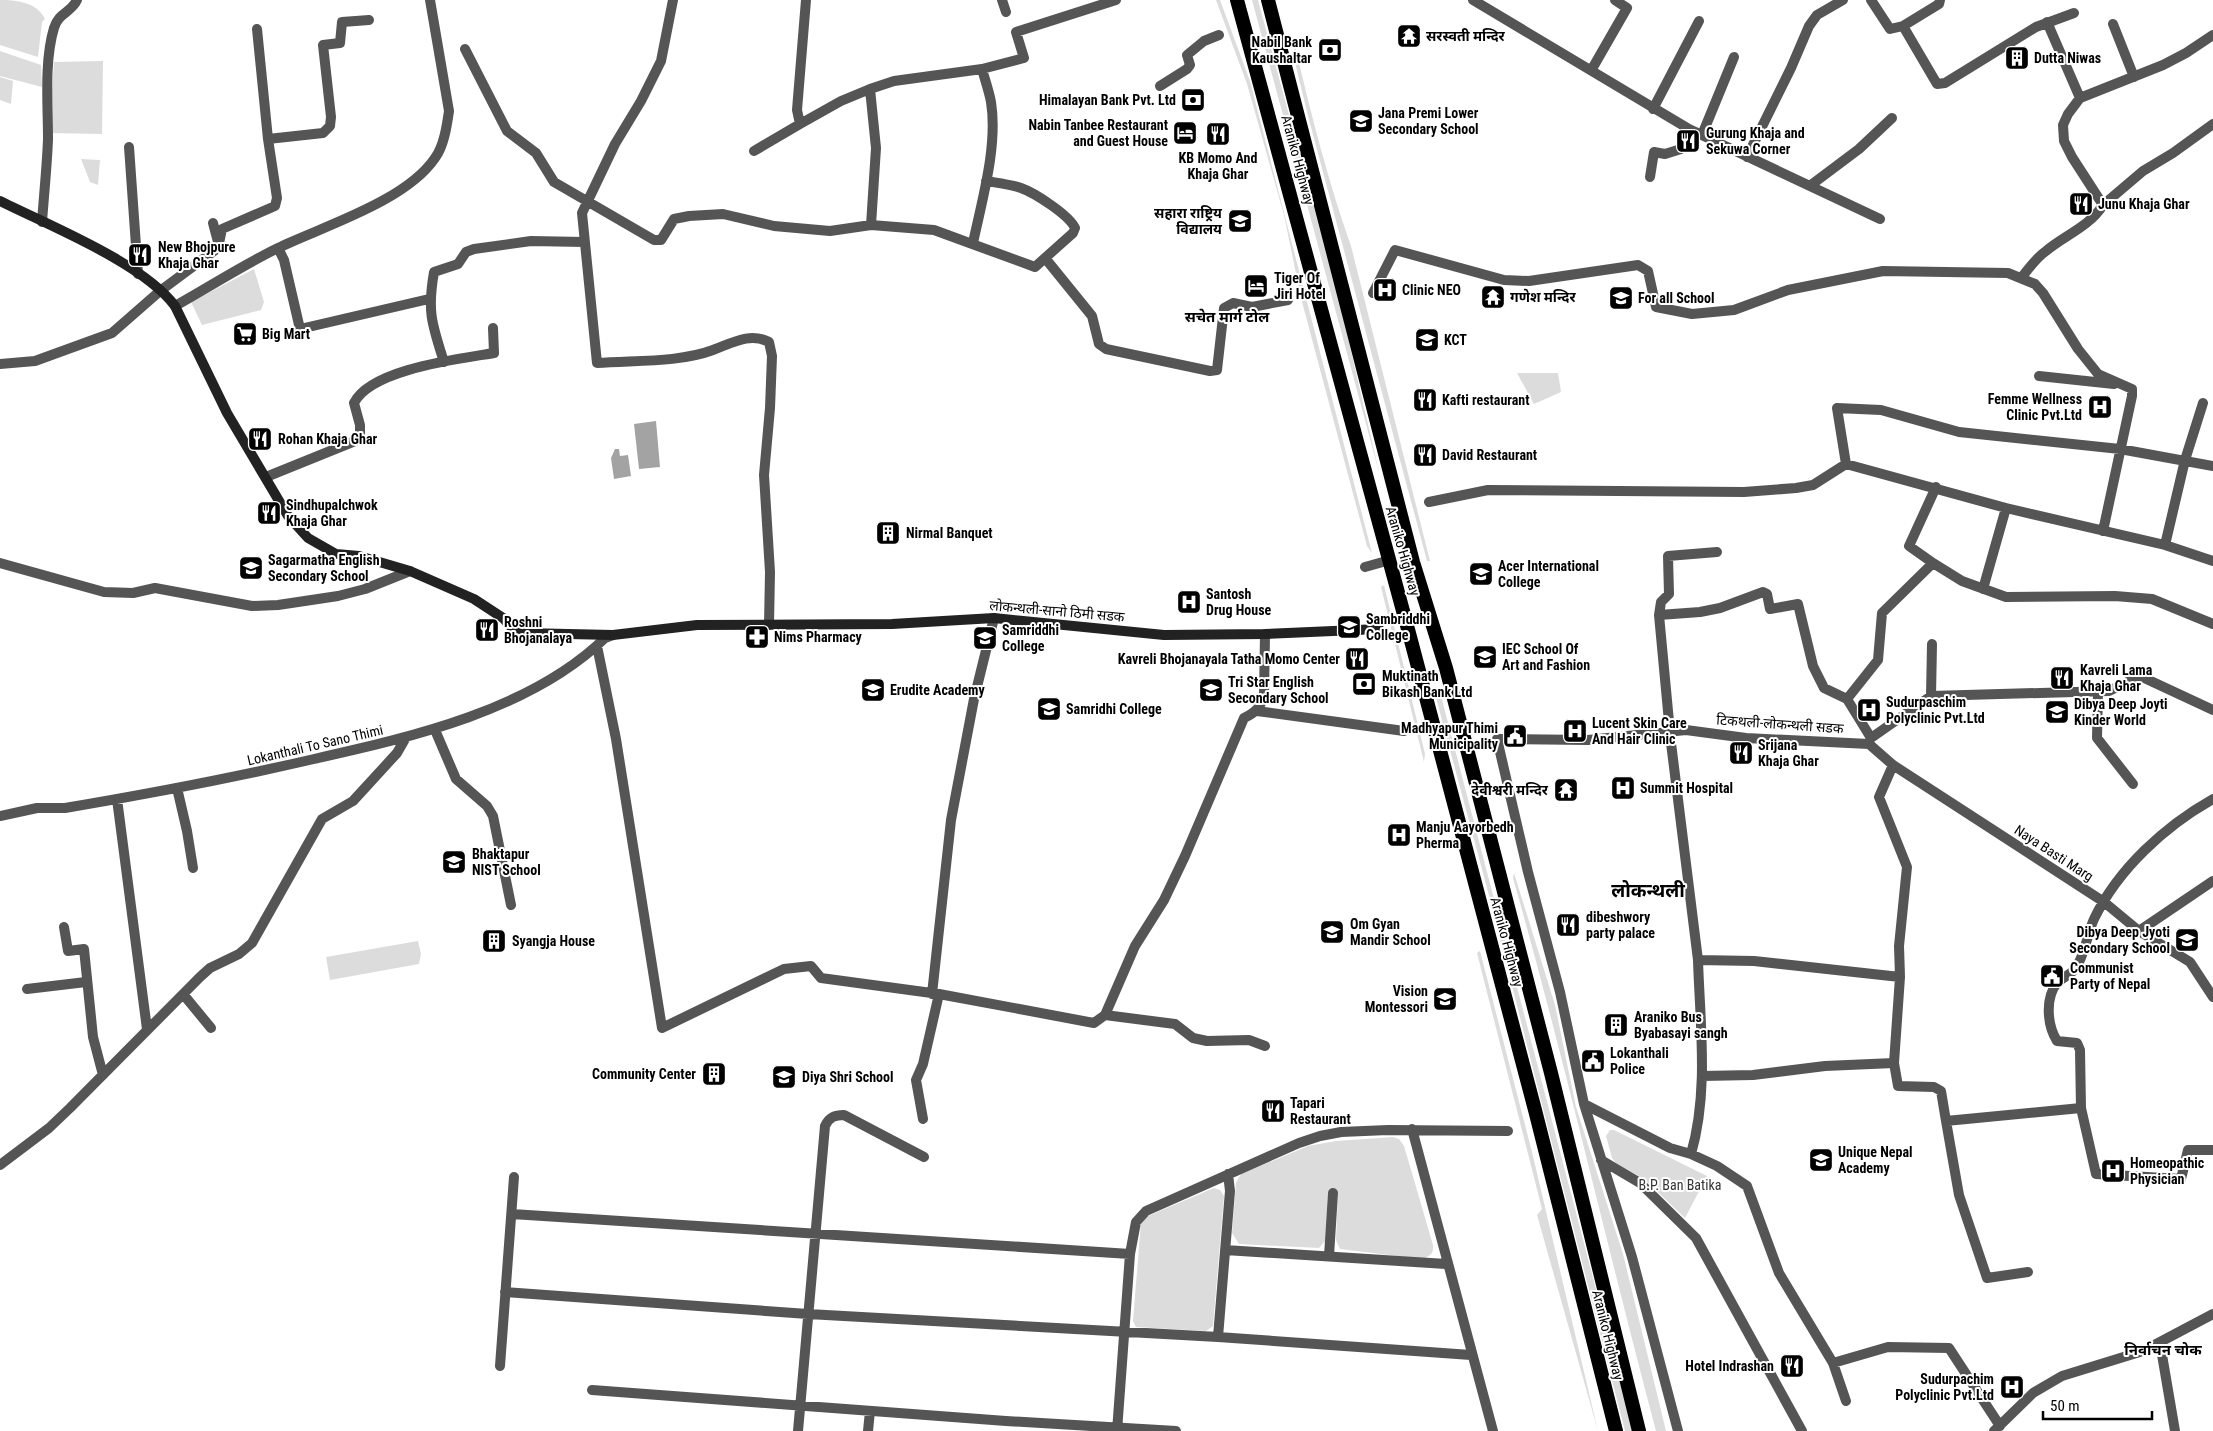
<svg xmlns="http://www.w3.org/2000/svg" width="2213" height="1431" font-family="'Roboto Condensed','Noto Sans Devanagari',sans-serif">
	<rect width="100%" height="100%" fill="#fff"/>
	<path fill="#dcdcdc" d="M0,0C16,0 37,2 45,19L42,22L38,57L0,45Z
		M1216,0H1220L1250,81L1372,553L1367,546L1301,298L1284,215L1247,84Z
		M1252,0H1258L1341,308L1380,476Z
		M1295,46C1311,114 1328,181 1351,246L1430,561H1427L1308,116L1293,54Z
		M0,51L41,65L42,87L0,76Z
		M103,61L102,134L49,133L54,62Z
		M0,77L13,81L11,104L0,100Z
		M81,159L100,160L98,185L90,182Z
		M254,269L264,302L261,310L202,325L191,302Z
		M1517,373H1558L1561,392L1534,404Z
		M1384,585L1425,754L1424,762L1381,587Z
		M1440,692L1633,1431H1625L1616,1396L1491,903L1435,694Z
		M1514,873L1555,1005L1576,1107L1623,1254L1666,1431H1656C1607,1247 1565,1061 1513,878Z
		M418,941L421,954L419,964L330,980L326,957Z
		M1480,951L1532,1152L1598,1431L1537,1215L1542,1209L1477,953Z
		M1610,1130H1614L1707,1176L1685,1218L1644,1179L1616,1163L1612,1158L1606,1136Z
		M1393,1137L1399,1139L1404,1146L1433,1245C1434,1254 1430,1256 1422,1259L1340,1249L1336,1240L1338,1193L1328,1192L1325,1241L1319,1248L1239,1244L1232,1233L1236,1183L1241,1174L1308,1146L1336,1141Z
		M1214,1188L1220,1190L1224,1196L1213,1326L1206,1331L1136,1327L1133,1321L1141,1222L1148,1216Z"/>
	<path fill="#a3a3a3" d="M656,421L660,467L639,469L634,424Z
		M615,449H619L620,456L628,455L631,476L614,479L611,458Z"/>
	<g fill="none" stroke-linecap="round" stroke-linejoin="round">
		<path stroke="#555" stroke-width="10" d="M673,0L661,61L641,101L615,144L582,213L597,363C634,360 678,363 713,350C732,343 750,332 769,342L772,356L770,408L764,475L770,572L769,625
			M806,0L797,110L800,124L841,101L870,89
			M1002,0L1006,12
			M1116,0L1016,32L1024,58L982,69L894,81L870,89L876,148L871,225L934,230L1035,267L1045,258L1092,316L1099,344L1106,349L1210,371L1217,370L1224,308L1233,303L1252,307L1288,300
			M1473,0L1689,129L1880,219
			M1871,0L1890,29L1903,26L1937,84L1945,83L2036,27L2074,13
			M2047,22L2080,98
			M2113,24L2134,77
			M1903,26L1939,4L1940,0
			M257,29L268,139
			M465,49L507,131L536,153L554,182L654,240H661L674,219L689,216L723,214L774,226L830,231L871,225
			M1592,69L1627,8L1615,0
			M1160,86L1187,69L1190,65L1187,55L1204,41L1219,35
			M1653,109L1699,21
			M1702,135L1734,57
			M129,147L138,274
			M754,151L800,124
			M1747,157L1791,68L1809,26L1817,15L1843,0
			M1650,177L1654,152L1665,154L1681,149L1689,129
			M986,181C998,183 1010,184 1021,188C1035,193 1069,215 1075,228L1073,233L1045,258
			M1811,185L1859,149L1892,118
			M2103,205L2143,171L2173,153L2213,124
			M42,222C44,194 47,166 48,139C48,105 44,61 54,28C59,12 71,13 77,0
			M213,223L218,242
			M973,243C982,200 998,146 991,102C989,91 985,80 982,69
			M278,248L284,260L300,329L429,299
			M2022,277C2029,268 2036,258 2046,251C2065,235 2089,227 2103,205L2072,157L2064,141L2063,125L2068,114L2080,98L2163,65L2186,53L2213,35
			M1373,293L1395,250L1504,280L1529,281L1638,265L1648,271L1656,307L1692,314L1734,310L1788,290L1883,271L2008,273L2035,284L2043,293L2078,349L2098,374L2132,389V396L2103,531
			M175,306C209,287 243,265 278,248C324,226 406,201 435,158C444,146 447,125 449,111L430,0
			M444,362C432,324 427,312 434,272L458,264L466,252L474,249L531,241L584,242
			M0,364L35,361L112,333L160,291L218,248L222,229L275,206L277,198L268,139L323,133L330,126L331,117L323,45L340,43L342,22L369,20
			M2039,376L2114,384
			M1846,464L1837,408L1881,410L1959,432L2120,449L2213,466
			M266,477L360,439V425L354,403C371,369 459,359 494,353L493,328
			M1429,502L1488,490L1744,492L1796,488L1813,485L1846,464L2006,508L2165,545L2213,561
			M2165,545L2185,460L2203,403
			M1717,552L1668,556L1669,594L1661,602L1659,615L1671,743L1698,960L1754,961L1900,977
			M0,563L104,592L133,593L155,588L252,606L278,605L338,596L365,589L410,571
			M1933,563L1909,546L1936,487
			M1365,567L1390,560
			M1983,589L2006,508
			M1659,615L1700,612L1720,608L1763,592L1767,594L1770,609L1798,604L1813,666L1824,688L1847,699L1871,738
			M597,646L616,739L662,1028L784,969L811,966L821,978L939,994L1094,1023L1105,1015L1135,946L1164,900L1185,856L1244,718C1256,712 1260,708 1264,696L1265,634
			M2098,691L2097,738L2133,784
			M1931,696L1932,644
			M1847,699L1878,660L1882,613L1933,563L1962,581L2006,597L2115,596L2152,599L2213,624
			M1257,711L1404,731
			M435,730L456,779L487,806L493,816L511,905
			M1869,744L1893,765L2104,902L2139,931L2190,962L2213,997
			M1893,765L1879,797L1907,867L1899,946L1900,977L1894,1063
			M177,788L187,831L193,868
			M117,799L147,1029
			M0,816L37,808H65C148,794 232,778 314,759C412,737 531,710 605,638L613,635
			M64,927L68,951L84,949L93,1037L103,1075
			M2139,931L2213,881
			M27,989L86,982
			M183,994L211,1028
			M932,994L951,820L974,699L994,618
			M1105,1015L1175,1024L1193,1038L1207,1041L1249,1040L1265,1046
			M1702,1076L1753,1075L1825,1066L1894,1063L1898,1086L1934,1087L1941,1091L1946,1121
			M1584,1104L1670,1148L1691,1154L1717,1166L1747,1186L1779,1273L1833,1363L1888,1347L1949,1348L2000,1426
			M2081,1108L2080,1050L2077,1043L2057,1041C2047,1025 2045,998 2057,983C2062,978 2070,975 2075,969C2085,956 2087,934 2094,919C2118,869 2165,826 2213,799
			M923,1119L916,1080L923,1064L939,994
			M1412,1129L1493,1431
			M1691,1154C1709,1092 1700,1024 1698,960
			M1601,1160L1640,1183L1696,1238L1802,1431
			M0,1165L49,1128L70,1108L200,977L210,968L239,954L252,943L322,819L353,801L397,753L405,739
			M512,1214L1130,1254L1117,1431
			M1225,1250L1446,1264
			M1130,1254L1136,1222L1146,1211L1299,1143L1320,1136L1341,1132L1388,1130L1508,1131
			M1329,1256L1333,1193
			M2028,1272L1987,1278L1959,1195L1946,1121L2081,1108L2096,1174L2181,1179L2188,1150H2213
			M505,1292L808,1314L1218,1337L1471,1355
			M1218,1337L1230,1191L1228,1174
			M2160,1343L2175,1431
			M1833,1363L1846,1401
			M500,1366L514,1177
			M592,1390L1006,1421L1176,1431
			M798,1431L825,1126C829,1117 835,1115 844,1115L924,1157
			M868,1431L870,1411
			M1678,1431L1632,1257L1584,1104L1560,992L1528,872L1497,739L1588,740L1686,730L1746,738L1869,744L1871,738L1931,696L2109,691L2140,676L2213,710
			M1994,1431L2033,1393L2062,1376L2143,1351L2213,1314"/>
		<path stroke="#222" stroke-width="10" d="M0,201C50,226 143,263 175,306L227,413L288,516L308,538L336,554L359,556L410,571L474,599L503,618L512,628L523,633L613,635L697,625L892,624L994,618L1164,635L1265,634L1379,629"/>
		<path stroke="#000" stroke-width="14" d="M1237,0L1409,633L1535,1110L1616,1431
			M1268,0L1413,562L1446,668L1551,1073L1639,1431"/>
	</g>
	<defs>
		<symbol id="temple-square" viewBox="-11 -11 22 22"><rect x="-9" y="-9" width="18" height="18" rx="4" fill="#000" stroke="#fff"/><path d="M0-6L5-2H3V0L6.5 2.5H4V6H1.5V3h-3V6H-4V2.5H-6.5L-3 0V-2H-5Z" fill="#fff"/></symbol>
		<symbol id="bank-square" viewBox="-11 -11 22 22"><rect x="-9" y="-9" width="18" height="18" rx="4" fill="#000" stroke="#fff"/><path d="M-6-4H6V4H-6ZM0-2.3a2.3 2.3 0 1 0 0 4.6a2.3 2.3 0 1 0 0-4.6Z" fill="#fff"/></symbol>
		<symbol id="building-square" viewBox="-11 -11 22 22"><rect x="-9" y="-9" width="18" height="18" rx="4" fill="#000" stroke="#fff"/><path d="M-4-6H4V6H1V3H-1V6H-4ZM-2.5-4.3h1.7v1.8h-1.7ZM.8-4.3h1.7v1.8H.8ZM-2.5-1h1.7V.8h-1.7ZM.8-1h1.7V.8H.8Z" fill="#fff"/></symbol>
		<symbol id="school-square" viewBox="-11 -11 22 22"><rect x="-9" y="-9" width="18" height="18" rx="4" fill="#000" stroke="#fff"/><path d="M0-5L7-2L0 1L-7-2ZM-4 1L0 2.5L4 1V4Q0 6-4 4Z" fill="#fff"/></symbol>
		<symbol id="hotel-square" viewBox="-11 -11 22 22"><rect x="-9" y="-9" width="18" height="18" rx="4" fill="#000" stroke="#fff"/><path d="M-6-4.5h1.5V1H6V5H4.5V3h-9V5H-6ZM-4 0a1.8 1.8 0 1 1 3.6 0ZM.5 0V-2.5h3Q6-2.5 6 0Z" fill="#fff"/></symbol>
		<symbol id="restaurant-square" viewBox="-11 -11 22 22"><rect x="-9" y="-9" width="18" height="18" rx="4" fill="#000" stroke="#fff"/><path d="M-5-6h1v4h1v-4h1v4h1v-4h1v5L-1.5 .5V6h-2V.5L-5-1ZM5-6V6H3V1.5H1.5Q1.5-4 5-6Z" fill="#fff"/></symbol>
		<symbol id="hospital-square" viewBox="-11 -11 22 22"><rect x="-9" y="-9" width="18" height="18" rx="4" fill="#000" stroke="#fff"/><path d="M-5-5h3v3.5h4V-5h3V5h-3V1.5h-4V5h-3Z" fill="#fff"/></symbol>
		<symbol id="supermarket-square" viewBox="-11 -11 22 22"><rect x="-9" y="-9" width="18" height="18" rx="4" fill="#000" stroke="#fff"/><path d="M-6-5.5h2.5l.6 2H6L4.5 2H-2.5L-4.4-4H-6ZM-1.5 3.2a1.3 1.3 0 1 0 .1 0ZM3 3.2a1.3 1.3 0 1 0 .1 0Z" fill="#fff"/></symbol>
		<symbol id="university-square" viewBox="-11 -11 22 22"><rect x="-9" y="-9" width="18" height="18" rx="4" fill="#000" stroke="#fff"/><path d="M0-5L7-2L0 1L-7-2ZM-4 1L0 2.5L4 1V4Q0 6-4 4Z" fill="#fff"/></symbol>
		<symbol id="pharmacy-square" viewBox="-11 -11 22 22"><rect x="-9" y="-9" width="18" height="18" rx="4" fill="#000" stroke="#fff"/><path d="M-2-6h4v4h4v4h-4v4h-4v-4h-4v-4h4Z" fill="#fff"/></symbol>
		<symbol id="civic-square" viewBox="-11 -11 22 22"><rect x="-9" y="-9" width="18" height="18" rx="4" fill="#000" stroke="#fff"/><path d="M-.6-6.5H3V-4.5H.6V-3L4-1V1h2V6H-6V1h2V-1L-.6-3ZM-1.2 2.5V6h2.4V2.5Z" fill="#fff"/></symbol>
	</defs>
	<g fill-rule="evenodd">
		<use href="#temple-square" x="1395" y="22" width="28" height="28"/>
		<use href="#bank-square" x="1316" y="36" width="28" height="28"/>
		<use href="#building-square" x="2003" y="44" width="28" height="28"/>
		<use href="#bank-square" x="1179" y="86" width="28" height="28"/>
		<use href="#school-square" x="1347" y="107" width="28" height="28"/>
		<use href="#hotel-square" x="1171" y="119" width="28" height="28"/>
		<use href="#restaurant-square" x="1204" y="120" width="28" height="28"/>
		<use href="#restaurant-square" x="1674" y="127" width="28" height="28"/>
		<use href="#restaurant-square" x="2067" y="190" width="28" height="28"/>
		<use href="#school-square" x="1226" y="207" width="28" height="28"/>
		<use href="#restaurant-square" x="126" y="241" width="28" height="28"/>
		<use href="#hotel-square" x="1242" y="272" width="28" height="28"/>
		<use href="#hospital-square" x="1371" y="276" width="28" height="28"/>
		<use href="#temple-square" x="1479" y="283" width="28" height="28"/>
		<use href="#school-square" x="1607" y="284" width="28" height="28"/>
		<use href="#supermarket-square" x="231" y="320" width="28" height="28"/>
		<use href="#university-square" x="1413" y="326" width="28" height="28"/>
		<use href="#restaurant-square" x="1411" y="386" width="28" height="28"/>
		<use href="#hospital-square" x="2086" y="393" width="28" height="28"/>
		<use href="#restaurant-square" x="246" y="425" width="28" height="28"/>
		<use href="#restaurant-square" x="1411" y="441" width="28" height="28"/>
		<use href="#restaurant-square" x="255" y="499" width="28" height="28"/>
		<use href="#building-square" x="874" y="519" width="28" height="28"/>
		<use href="#school-square" x="237" y="554" width="28" height="28"/>
		<use href="#university-square" x="1467" y="560" width="28" height="28"/>
		<use href="#hospital-square" x="1175" y="588" width="28" height="28"/>
		<use href="#university-square" x="1335" y="613" width="28" height="28"/>
		<use href="#restaurant-square" x="473" y="616" width="28" height="28"/>
		<use href="#pharmacy-square" x="743" y="623" width="28" height="28"/>
		<use href="#university-square" x="971" y="624" width="28" height="28"/>
		<use href="#university-square" x="1471" y="643" width="28" height="28"/>
		<use href="#restaurant-square" x="1343" y="645" width="28" height="28"/>
		<use href="#restaurant-square" x="2048" y="664" width="28" height="28"/>
		<use href="#bank-square" x="1350" y="670" width="28" height="28"/>
		<use href="#school-square" x="859" y="676" width="28" height="28"/>
		<use href="#school-square" x="1197" y="676" width="28" height="28"/>
		<use href="#university-square" x="1035" y="695" width="28" height="28"/>
		<use href="#hospital-square" x="1855" y="696" width="28" height="28"/>
		<use href="#school-square" x="2043" y="698" width="28" height="28"/>
		<use href="#hospital-square" x="1561" y="717" width="28" height="28"/>
		<use href="#civic-square" x="1501" y="722" width="28" height="28"/>
		<use href="#restaurant-square" x="1727" y="739" width="28" height="28"/>
		<use href="#hospital-square" x="1609" y="774" width="28" height="28"/>
		<use href="#temple-square" x="1552" y="776" width="28" height="28"/>
		<use href="#hospital-square" x="1385" y="821" width="28" height="28"/>
		<use href="#school-square" x="440" y="848" width="28" height="28"/>
		<use href="#restaurant-square" x="1554" y="911" width="28" height="28"/>
		<use href="#school-square" x="1318" y="918" width="28" height="28"/>
		<use href="#school-square" x="2173" y="926" width="28" height="28"/>
		<use href="#building-square" x="480" y="927" width="28" height="28"/>
		<use href="#civic-square" x="2038" y="962" width="28" height="28"/>
		<use href="#school-square" x="1431" y="985" width="28" height="28"/>
		<use href="#building-square" x="1602" y="1011" width="28" height="28"/>
		<use href="#civic-square" x="1579" y="1047" width="28" height="28"/>
		<use href="#building-square" x="700" y="1060" width="28" height="28"/>
		<use href="#school-square" x="770" y="1063" width="28" height="28"/>
		<use href="#restaurant-square" x="1259" y="1097" width="28" height="28"/>
		<use href="#school-square" x="1807" y="1146" width="28" height="28"/>
		<use href="#hospital-square" x="2099" y="1157" width="28" height="28"/>
		<use href="#restaurant-square" x="1778" y="1352" width="28" height="28"/>
		<use href="#hospital-square" x="1998" y="1373" width="28" height="28"/>
	</g>
	<g text-anchor="middle" dominant-baseline="central" stroke-width="4" stroke-linejoin="round" paint-order="stroke">
		<g font-size="14" font-weight="bold" fill="#000" stroke="#fff" text-anchor="start">
			<text x="1426" y="36">सरस्वती मन्दिर</text>
			<text x="1312" y="42" text-anchor="end">Nabil Bank<tspan x="1312" dy="16">Kaushaltar</tspan></text>
			<text x="2034" y="58">Dutta Niwas</text>
			<text x="1176" y="100" text-anchor="end">Himalayan Bank Pvt. Ltd</text>
			<text x="1378" y="113">Jana Premi Lower<tspan x="1378" dy="16">Secondary School</tspan></text>
			<text x="1168" y="125" text-anchor="end">Nabin Tanbee Restaurant<tspan x="1168" dy="16">and Guest House</tspan></text>
			<text x="1706" y="133">Gurung Khaja and<tspan x="1706" dy="16">Sekuwa Corner</tspan></text>
			<text x="1218" y="158" text-anchor="middle">KB Momo And<tspan x="1218" dy="16">Khaja Ghar</tspan></text>
			<text x="2098" y="204">Junu Khaja Ghar</text>
			<text x="1222" y="213" text-anchor="end">सहारा राष्ट्रिय<tspan x="1222" dy="16">विद्यालय</tspan></text>
			<text x="158" y="247">New Bhojpure<tspan x="158" dy="16">Khaja Ghar</tspan></text>
			<text x="1274" y="278">Tiger Of<tspan x="1274" dy="16">Jiri Hotel</tspan></text>
			<text x="1402" y="290">Clinic NEO</text>
			<text x="1510" y="297">गणेश मन्दिर</text>
			<text x="1638" y="298">For all School</text>
			<text x="262" y="334">Big Mart</text>
			<text x="1444" y="340">KCT</text>
			<text x="2082" y="399" text-anchor="end">Femme Wellness<tspan x="2082" dy="16">Clinic Pvt.Ltd</tspan></text>
			<text x="1442" y="400">Kafti restaurant</text>
			<text x="278" y="439">Rohan Khaja Ghar</text>
			<text x="1442" y="455">David Restaurant</text>
			<text x="286" y="505">Sindhupalchwok<tspan x="286" dy="16">Khaja Ghar</tspan></text>
			<text x="906" y="533">Nirmal Banquet</text>
			<text x="268" y="560">Sagarmatha English<tspan x="268" dy="16">Secondary School</tspan></text>
			<text x="1498" y="566">Acer International<tspan x="1498" dy="16">College</tspan></text>
			<text x="1206" y="594">Santosh<tspan x="1206" dy="16">Drug House</tspan></text>
			<text x="1366" y="619">Sambriddhi<tspan x="1366" dy="16">College</tspan></text>
			<text x="504" y="622">Roshni<tspan x="504" dy="16">Bhojanalaya</tspan></text>
			<text x="1002" y="630">Samriddhi<tspan x="1002" dy="16">College</tspan></text>
			<text x="774" y="637">Nims Pharmacy</text>
			<text x="1502" y="649">IEC School Of<tspan x="1502" dy="16">Art and Fashion</tspan></text>
			<text x="1340" y="659" text-anchor="end">Kavreli Bhojanayala Tatha Momo Center</text>
			<text x="2080" y="670">Kavreli Lama<tspan x="2080" dy="16">Khaja Ghar</tspan></text>
			<text x="1382" y="676">Muktinath<tspan x="1382" dy="16">Bikash Bank Ltd</tspan></text>
			<text x="1228" y="682">Tri Star English<tspan x="1228" dy="16">Secondary School</tspan></text>
			<text x="890" y="690">Erudite Academy</text>
			<text x="1886" y="702">Sudurpaschim<tspan x="1886" dy="16">Polyclinic Pvt.Ltd</tspan></text>
			<text x="2074" y="704">Dibya Deep Joyti<tspan x="2074" dy="16">Kinder World</tspan></text>
			<text x="1066" y="709">Samridhi College</text>
			<text x="1592" y="723">Lucent Skin Care<tspan x="1592" dy="16">And Hair Clinic</tspan></text>
			<text x="1498" y="728" text-anchor="end">Madhyapur Thimi<tspan x="1498" dy="16">Municipality</tspan></text>
			<text x="1758" y="745">Srijana<tspan x="1758" dy="16">Khaja Ghar</tspan></text>
			<text x="1640" y="788">Summit Hospital</text>
			<text x="1548" y="790" text-anchor="end">देवीश्वरी मन्दिर</text>
			<text x="1416" y="827">Manju Aayorbedh<tspan x="1416" dy="16">Pherma</tspan></text>
			<text x="472" y="854">Bhaktapur<tspan x="472" dy="16">NIST School</tspan></text>
			<text x="1586" y="917">dibeshwory<tspan x="1586" dy="16">party palace</tspan></text>
			<text x="1350" y="924">Om Gyan<tspan x="1350" dy="16">Mandir School</tspan></text>
			<text x="2170" y="932" text-anchor="end">Dibya Deep Jyoti<tspan x="2170" dy="16">Secondary School</tspan></text>
			<text x="512" y="941">Syangja House</text>
			<text x="2070" y="968">Communist<tspan x="2070" dy="16">Party of Nepal</tspan></text>
			<text x="1428" y="991" text-anchor="end">Vision<tspan x="1428" dy="16">Montessori</tspan></text>
			<text x="1634" y="1017">Araniko Bus<tspan x="1634" dy="16">Byabasayi sangh</tspan></text>
			<text x="1610" y="1053">Lokanthali<tspan x="1610" dy="16">Police</tspan></text>
			<text x="696" y="1074" text-anchor="end">Community Center</text>
			<text x="802" y="1077">Diya Shri School</text>
			<text x="1290" y="1103">Tapari<tspan x="1290" dy="16">Restaurant</tspan></text>
			<text x="1838" y="1152">Unique Nepal<tspan x="1838" dy="16">Academy</tspan></text>
			<text x="2130" y="1163">Homeopathic<tspan x="2130" dy="16">Physician</tspan></text>
			<text x="1774" y="1366" text-anchor="end">Hotel Indrashan</text>
			<text x="1994" y="1379" text-anchor="end">Sudurpachim<tspan x="1994" dy="16">Polyclinic Pvt.Ltd</tspan></text>
		</g>
		<g font-size="14" fill="#000" stroke="#fff">
			<text transform="translate(1298 160) rotate(75)">Araniko Highway</text>
			<text transform="translate(1403 551) rotate(74)">Araniko Highway</text>
			<text transform="translate(1057 611) rotate(5)">लोकन्थली-सानो ठिमी सडक</text>
			<text transform="translate(1780 724) rotate(4)">टिकथली-लोकन्थली सडक</text>
			<text transform="translate(315 745) rotate(-13)">Lokanthali To Sano Thimi</text>
			<text transform="translate(2054 853) rotate(33)">Naya Basti Marg</text>
			<text transform="translate(1507 942) rotate(75)">Araniko Highway</text>
			<text transform="translate(1608 1335) rotate(76)">Araniko Highway</text>
		</g>
		<g font-size="14" fill="#333" stroke="#fff">
			<text x="1680" y="1185">B.P. Ban Batika</text>
		</g>
		<g font-size="15" font-weight="bold" fill="#000" stroke="#fff">
			<text x="1227" y="317">सचेत मार्ग टोल</text>
			<text x="2163" y="1350">निर्वाचन चोक</text>
		</g>
		<g font-size="19" font-weight="bold" fill="#000" stroke="#fff">
			<text x="1648" y="890">लोकन्थली</text>
		</g>
	</g>
	<path d="M2043 1411v8h109v-8" fill="none" stroke="#000000" stroke-width="2.5"/>
	<text x="2050" y="1411" font-size="15" fill="#000000" stroke="#ffffff" stroke-width="4" paint-order="stroke">50 m</text>
</svg>
